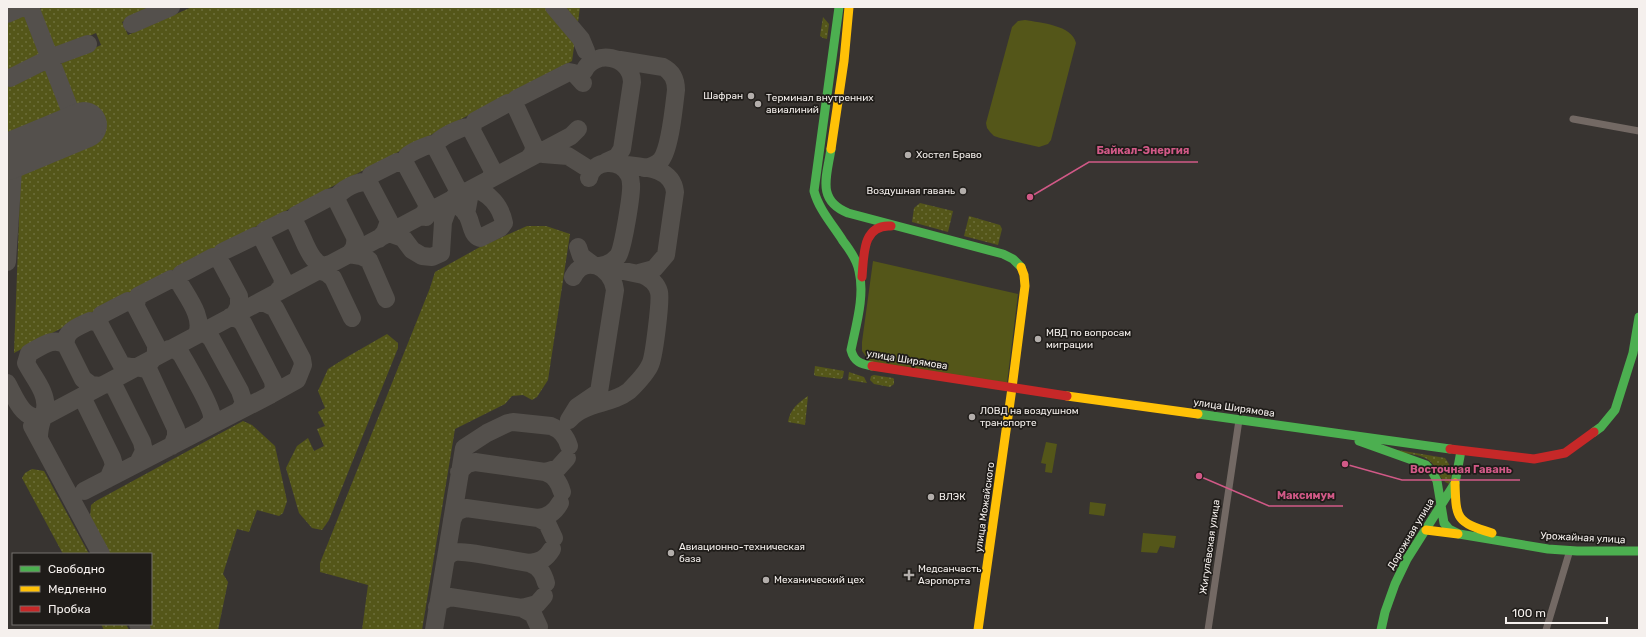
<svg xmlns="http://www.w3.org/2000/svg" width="1646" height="637" font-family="Rubik,sans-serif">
	<defs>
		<pattern id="grass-dots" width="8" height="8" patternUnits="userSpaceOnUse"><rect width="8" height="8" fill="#545619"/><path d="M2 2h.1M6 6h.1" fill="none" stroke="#6d6f3b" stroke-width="1.8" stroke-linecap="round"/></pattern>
	</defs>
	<rect width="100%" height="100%" fill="#383431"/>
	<path fill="url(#grass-dots)" d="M44,7H159L122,22L128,35L192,7H546L575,40L572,61L14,353L21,167L104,131L98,115L78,123L56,66L101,45L96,33L51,53L33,12Z
		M565,7H580L578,22Z
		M24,15L41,58L7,72V22Z
		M823,17L829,24L827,39L823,38L820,36Z
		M46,70L62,110L61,118L7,141V87Z
		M920,203L953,211L948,232L912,222L914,208Z
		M969,216L1000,225L1002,229L998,245L964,236Z
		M527,226H546L570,234L548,380L537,397L532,400L523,395L512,396L505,404L455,429L422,630H362L368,585L320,572V563L430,288L435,272L480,247Z
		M387,334L398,343V348L329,520L322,530L312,528L299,513L286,468L297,446L308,438L314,451L324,446L317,429L325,426L318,412L325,408L318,391L328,369L347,357Z
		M815,366L844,371L843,377L841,379L816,376L814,375Z
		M849,372L864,377L867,383L848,380Z
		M874,375L893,378L894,379V384L890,387L874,384L870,380L871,376Z
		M808,396L805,425L788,422C790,409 798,403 808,396Z
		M243,421L252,425L275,446L287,501L283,513L279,516L257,510L249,532L237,529L223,574L228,582L218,630H149L146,624H151V554H109L90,518L91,505L96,501Z
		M1398,450L1445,458C1452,467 1453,473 1449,484C1439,480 1438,469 1431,462C1423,454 1407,454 1397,452Z
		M32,469L44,471L89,554H63L22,478L25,473Z
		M101,624H126L129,630H104Z"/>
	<path fill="#545619" d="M1025,20C1041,23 1072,25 1076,43L1051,140L1048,144L1039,147L1000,138L994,136L990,132L987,128L986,123L1012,27L1018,21Z
		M873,261L1018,294L1007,383L870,362L862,351V342Z
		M1046,442L1057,444L1052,473L1045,472L1046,464L1041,463Z
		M1090,502L1106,504L1104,516L1089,514Z
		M1143,533L1176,536L1174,548L1160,546L1157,553L1141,552Z"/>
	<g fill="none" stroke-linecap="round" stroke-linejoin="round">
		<path stroke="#54504c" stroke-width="18" d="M30,7L77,128
			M554,7L581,39L586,51
			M7,14L23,7
			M132,24L171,7
			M620,60L663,67C673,72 676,80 676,90C674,107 670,149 661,160C656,165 650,167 644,168
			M584,71C594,49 631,55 632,82L622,149L617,157L606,162
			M10,78L50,58L88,44
			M515,105L516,99L569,72L574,73L583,83
			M472,128L475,121L508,103L515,105L534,146L533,153L528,159
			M435,145C438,138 462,126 470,127L492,169V176L487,181
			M540,153L543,154L568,156L587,168
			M618,164C639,167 672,165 675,192L666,255L654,269L639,273
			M406,165C405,162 405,159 407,156C411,152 429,144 434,144L457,188V193L453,199
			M589,178C593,159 620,158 629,175C630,177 631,181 631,184C632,193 623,249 618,256C613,262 607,265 600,266
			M369,183L371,175L397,162H402L406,165L427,204L426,211L421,216L426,217
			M336,199C339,190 360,179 369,183L389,221L385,232L379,239
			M295,222L296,215L328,198L334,197L336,199L355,237C356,244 355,250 349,254L361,256L369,260L386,299
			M389,233L403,238L412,250L422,256L432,257L441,253L443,222L451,200C456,204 462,208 466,213C472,221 470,234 480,238L500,228L504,223C501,207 489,191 472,189L469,198L466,214
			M578,247L581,256L593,265
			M220,259L222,252L255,236L262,238
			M7,262L14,154
			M318,270L327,273L333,278L352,318
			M573,277C584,254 612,266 615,290L599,392L577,407L569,420C584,402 611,405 629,391C636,384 646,374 650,365C654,358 661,300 659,292C657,284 650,278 643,275L600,266
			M179,282L181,274L213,257H218L239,296V306L235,314
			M277,292L282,286L283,279L262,238L264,231L286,220H293C303,231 310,273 330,264
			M136,304L138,296L171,279L179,282C187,297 204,317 197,334
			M230,317L238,319L243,323L273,381L274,389L270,395
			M99,323L101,315L128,301L134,303L156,345V354L149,364
			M199,333L206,334L211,338L240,391L244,403L239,411
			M66,345C63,331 80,326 90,321L99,323L121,364C130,369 140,365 149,371L176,429V436L172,446
			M169,349L176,350L181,354C187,365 212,407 212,417C213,422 207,426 204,429
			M7,383C15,397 23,422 43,417L571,136L578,129
			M105,384L112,385L115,388L142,442L144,451L138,463
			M75,400L79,399L84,401L112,458L114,465L108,479
			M32,426L101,554
			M39,437C39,425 43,420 45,409C48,393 33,377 26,363L29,353C41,347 53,336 66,345L83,379L91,385L100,386
			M459,472L467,464L475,462L545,472L558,468L567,458
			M545,472C555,476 559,482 562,492
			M84,491L270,395L297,380L303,365L302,359L275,308L261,301
			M538,518L547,523L554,538
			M452,520L456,512L466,508L538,518C548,517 555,512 560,503
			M445,563C446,557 449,554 455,552C466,550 514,561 529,563C540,562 546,559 552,549
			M529,563C539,567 543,572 546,583
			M437,607L440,602L450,597L522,608L533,614L539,627
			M522,608L537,604L544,596
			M138,624L142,630
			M434,630L464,448L487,433L508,423L513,422L551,426C561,430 566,436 569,446"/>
		<path stroke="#54504c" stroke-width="46" d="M7,157L84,125"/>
		<path stroke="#736964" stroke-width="7" d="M1573,119L1639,131
			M1208,630L1239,420
			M1546,630L1570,550"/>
		<path stroke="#4caf50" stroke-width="9" d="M839,7L814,191C819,210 833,225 843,241C850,250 857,260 859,271C865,296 856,325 851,350C854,362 861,364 872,366
			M831,149C827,176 816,200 848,213L1003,254L1013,259L1021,267
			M1198,414L1450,449
			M1594,432L1601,427L1615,410L1633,353L1639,317
			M1359,441L1426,465L1433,473L1437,481L1444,523L1449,529L1459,534L1548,549L1577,551H1639
			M1381,630L1385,612L1395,584L1407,559L1455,483L1461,451"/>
		<path stroke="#ffc107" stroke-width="9" d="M831,149L844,61L849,7
			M1012,388L1025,286L1024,275L1021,267
			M1067,396L1198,414
			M1455,483C1456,519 1456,522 1492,533
			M1426,530L1458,534
			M978,630L1012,388"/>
		<path stroke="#c62828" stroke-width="9" d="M862,277C864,256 862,224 891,226
			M872,366L1067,396
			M1450,449L1534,459L1565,453L1594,432"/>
	</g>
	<g fill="#b3aeab" stroke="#1f1c19" stroke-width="1.5">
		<circle cx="751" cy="96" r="4"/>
		<circle cx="758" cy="104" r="4"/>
		<circle cx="908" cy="155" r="4"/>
		<circle cx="963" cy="191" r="4"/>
		<circle cx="1038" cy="339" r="4"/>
		<circle cx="972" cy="417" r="4"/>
		<circle cx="931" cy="497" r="4"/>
		<circle cx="671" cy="553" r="4"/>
		<path d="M907 569h4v4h4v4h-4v4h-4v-4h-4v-4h4z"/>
		<circle cx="766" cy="580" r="4"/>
	</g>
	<g text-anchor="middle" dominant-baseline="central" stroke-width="3.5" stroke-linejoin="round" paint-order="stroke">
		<g font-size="10" fill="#f5f0ed" stroke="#1f1c19" text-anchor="start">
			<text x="743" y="96" text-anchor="end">Шафран</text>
			<text x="766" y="98">Терминал внутренних<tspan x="766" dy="12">авиалиний</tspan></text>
			<text x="916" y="155">Хостел Браво</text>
			<text x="955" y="191" text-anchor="end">Воздушная гавань</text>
			<text x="1046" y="333">МВД по вопросам<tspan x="1046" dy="12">миграции</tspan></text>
			<text x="980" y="411">ЛОВД на воздушном<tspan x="980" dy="12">транспорте</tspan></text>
			<text x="939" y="497">ВЛЭК</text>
			<text x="679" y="547">Авиационно-техническая<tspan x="679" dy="12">база</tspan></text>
			<text x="918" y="569">Медсанчасть<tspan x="918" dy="12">Аэропорта</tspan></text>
			<text x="774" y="580">Механический цех</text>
		</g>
		<g font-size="10" fill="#f5f0ed" stroke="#1f1c19">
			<text transform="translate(907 360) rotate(9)">улица Ширямова</text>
			<text transform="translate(1234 408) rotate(8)">улица Ширямова</text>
			<text transform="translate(985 507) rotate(-82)">улица Можайского</text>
			<text transform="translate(1411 534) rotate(-59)">Дорожная улица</text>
			<text transform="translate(1583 538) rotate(3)">Урожайная улица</text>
			<text transform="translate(1210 547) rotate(-82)">Жигулёвская улица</text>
		</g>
	</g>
	<path fill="none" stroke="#d15987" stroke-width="1.5" d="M1030 197L1089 162H1198M1345 464L1402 480H1520M1199 476L1269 506H1343"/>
	<g fill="#d15987" stroke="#1f1c19" stroke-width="1.5">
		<circle cx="1030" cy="197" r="4"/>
		<circle cx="1345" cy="464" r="4"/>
		<circle cx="1199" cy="476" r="4"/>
	</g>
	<g font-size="11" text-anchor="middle" font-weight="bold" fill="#d15987" stroke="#1f1c19" stroke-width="3.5" stroke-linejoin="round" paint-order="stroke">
		<text x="1143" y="154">Байкал-Энергия</text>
		<text x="1461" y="473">Восточная Гавань</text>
		<text x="1306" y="499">Максимум</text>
	</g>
	<rect width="1646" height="637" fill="none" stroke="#f5f0ed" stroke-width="16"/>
	<rect x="12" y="553" width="140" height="72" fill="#1f1c19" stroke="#75716e"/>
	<rect x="20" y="566" width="20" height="6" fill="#4caf50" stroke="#75716e"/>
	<text x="48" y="573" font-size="12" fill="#f5f0ed">Свободно</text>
	<rect x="20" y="586" width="20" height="6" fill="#ffc107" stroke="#75716e"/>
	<text x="48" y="593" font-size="12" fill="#f5f0ed">Медленно</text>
	<rect x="20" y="606" width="20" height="6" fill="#c62828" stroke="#75716e"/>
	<text x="48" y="613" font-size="12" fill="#f5f0ed">Пробка</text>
	<path d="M1506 617v6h101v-6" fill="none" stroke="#f5f0ed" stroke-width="2"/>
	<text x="1512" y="617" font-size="12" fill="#f5f0ed" stroke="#1f1c19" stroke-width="3" paint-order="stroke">100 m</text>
</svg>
